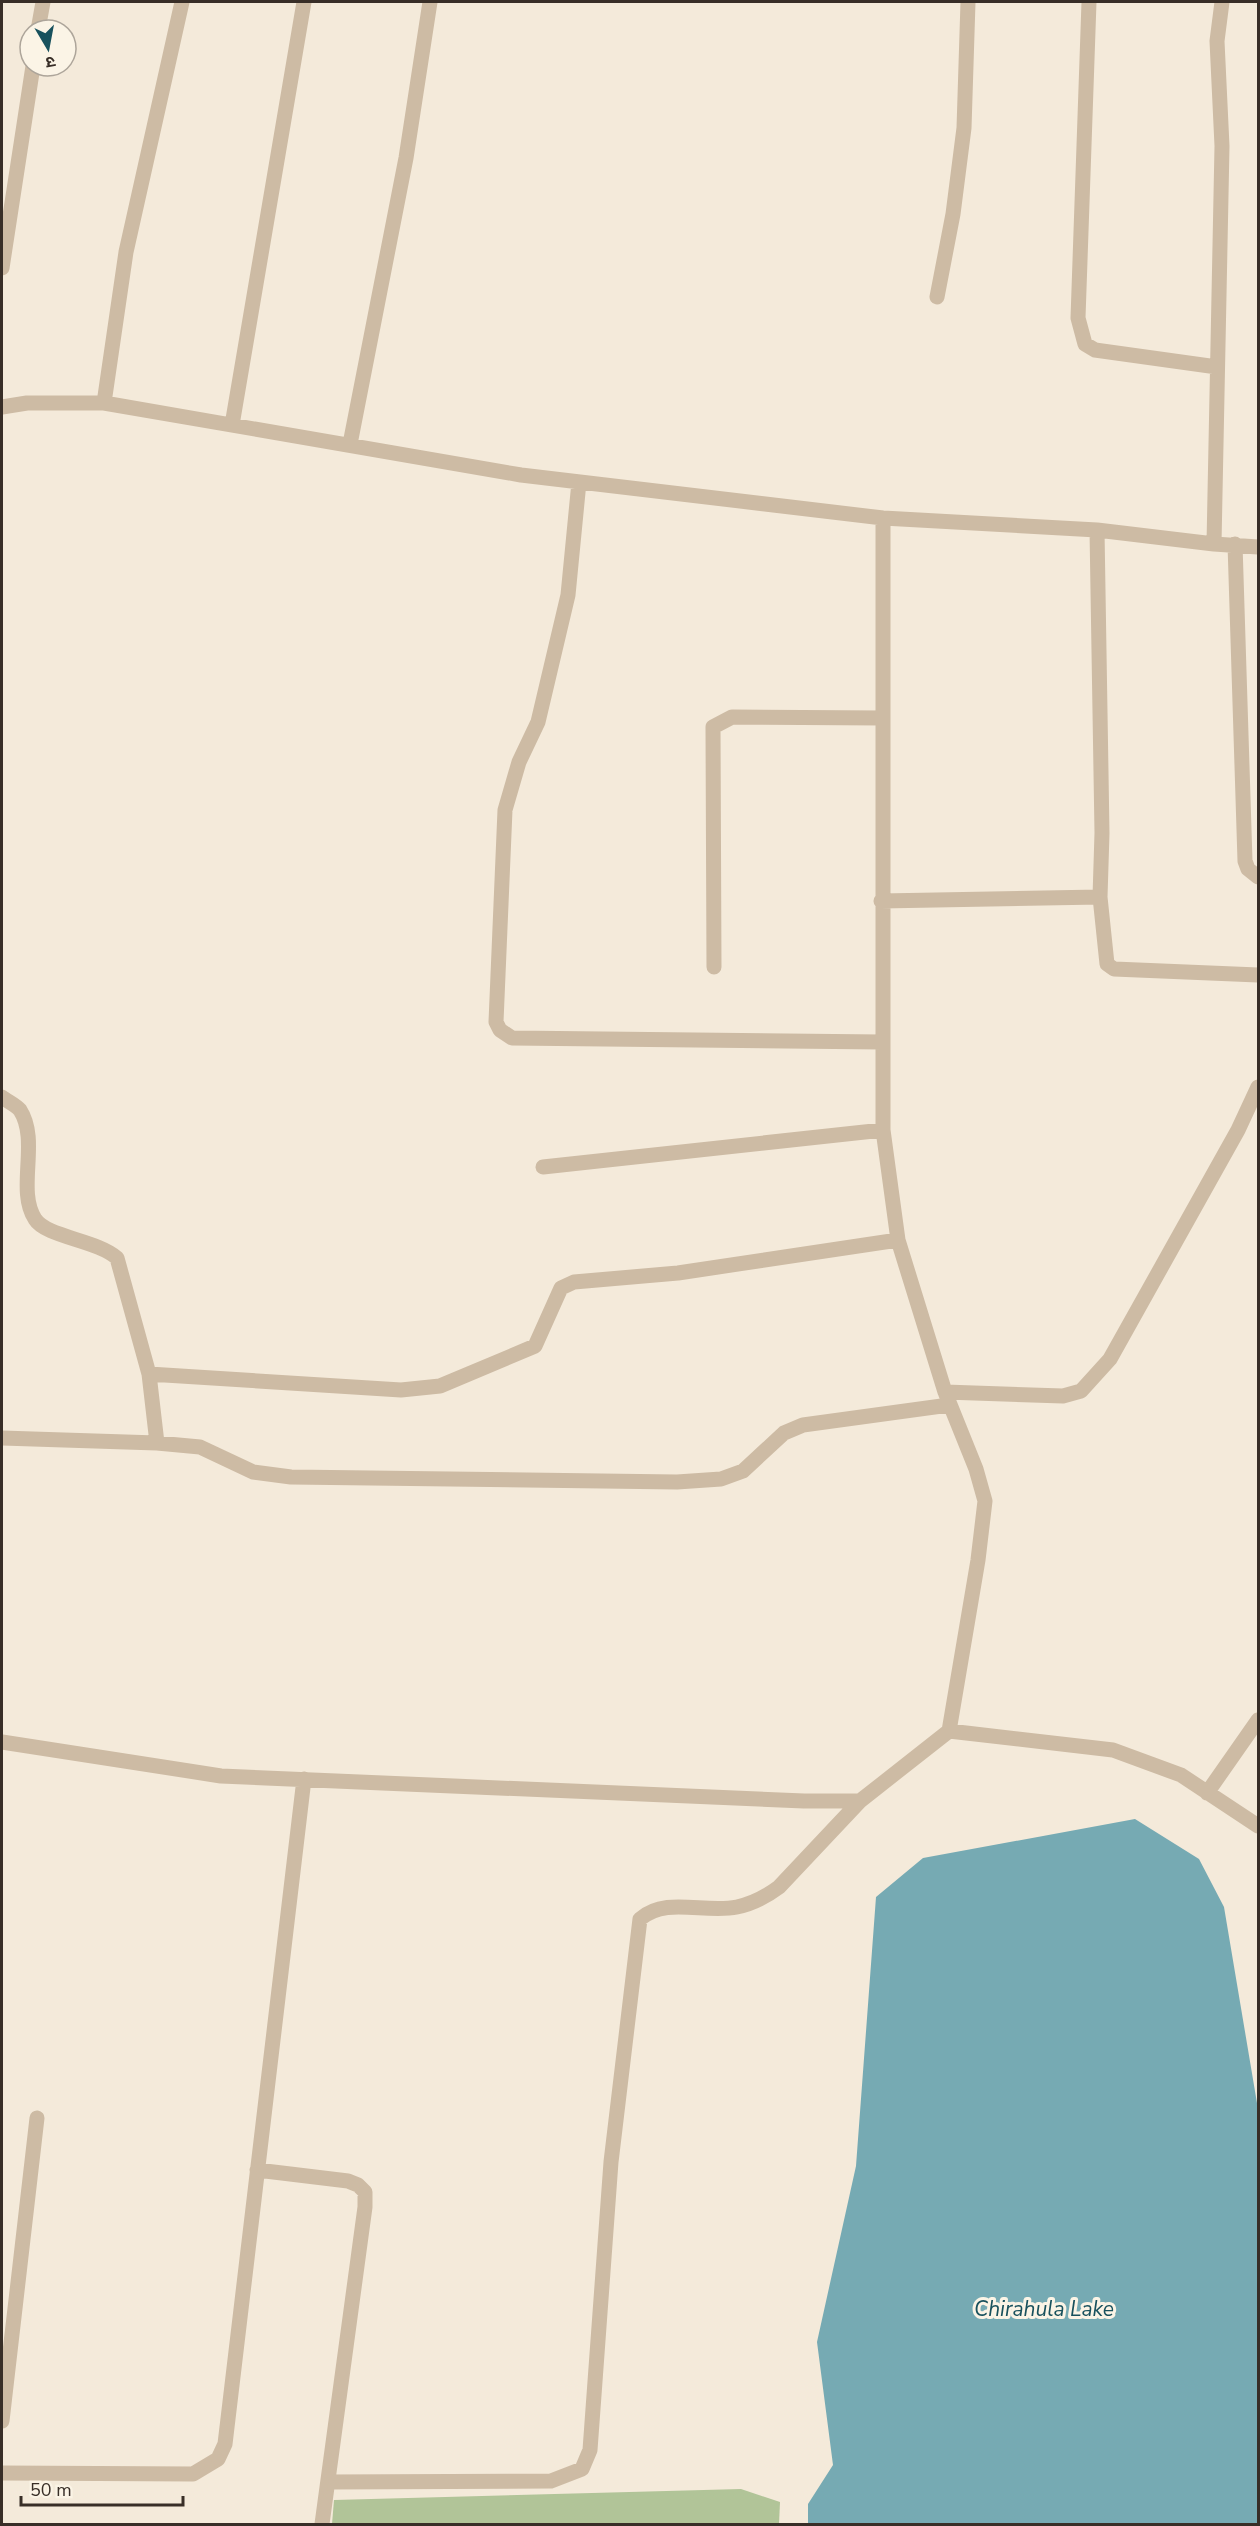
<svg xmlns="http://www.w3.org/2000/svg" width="1260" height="2526" font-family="'Nunito Sans','Noto Sans Devanagari',sans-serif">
	<rect width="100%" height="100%" fill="#f4eada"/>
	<path fill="#b1c498" d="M741,2489L780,2502L779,2524H332L334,2500Z"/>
	<path fill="#76aab3" d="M1135,1819L1199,1859L1224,1907L1258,2109V2524H808V2504L833,2465L817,2342L856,2166L876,1897L923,1858Z"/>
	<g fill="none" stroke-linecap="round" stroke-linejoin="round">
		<path stroke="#cdbba4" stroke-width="15" d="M1089,2L1078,318L1085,344L1095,350L1217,367
			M38,30L43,2
			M2,268L33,66
			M937,297L953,214L964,128L968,2
			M104,403L126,252L182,2
			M2,407L27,403H104L521,475L883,518L1097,530L1214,544L1258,547
			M232,425L304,2
			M350,444L406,158L430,2
			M579,482L568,595L538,722L519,762L505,810L496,1022L500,1030L512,1038L882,1042
			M1214,544L1222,146L1217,41L1222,2
			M1235,544L1245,861L1248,869L1258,877
			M1100,897L1107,964L1114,969L1258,975
			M881,901L1100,897L1102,833L1097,530
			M714,967L713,727L732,717L882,718
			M2,1097C7,1101 16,1105 20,1110C40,1141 16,1190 35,1219C46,1237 97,1240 117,1258L149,1374L157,1443
			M543,1167L883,1130
			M149,1374L401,1390L440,1386L535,1346L561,1288L574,1282L678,1273L898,1240
			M945,1392L1063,1396L1081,1391L1110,1359L1238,1130L1258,1087
			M2,1438L157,1443L200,1447L253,1472L291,1477L677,1482L721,1479L743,1471L784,1433L803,1425L949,1405
			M949,1731L1113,1750L1181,1775L1258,1826
			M2,1742L221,1776L804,1801H860
			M1207,1793L1258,1720
			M257,2170L348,2181L358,2185L365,2192V2207L322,2524
			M2,2421L37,2118
			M2,2473L193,2474L218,2459L225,2444L304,1779
			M328,2482L551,2481L582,2469L590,2450L611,2162L640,1919C666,1896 705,1914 737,1907C752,1904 767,1896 779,1887L860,1801L949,1731L978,1560L985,1501L976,1469L945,1392L898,1240L883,1130V518"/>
	</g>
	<g text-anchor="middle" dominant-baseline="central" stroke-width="6" stroke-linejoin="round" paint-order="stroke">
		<g font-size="21" font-style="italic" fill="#18515d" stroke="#fbf4e6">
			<text x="1044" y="2309">Chirahula Lake</text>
		</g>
	</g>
	<rect width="1260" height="2526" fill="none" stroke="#382e27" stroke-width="6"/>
	<g transform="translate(48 48) rotate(170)"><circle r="28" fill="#fbf4e6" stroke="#ada59a" stroke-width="1.5"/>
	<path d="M0-4.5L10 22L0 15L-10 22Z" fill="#18515d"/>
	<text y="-9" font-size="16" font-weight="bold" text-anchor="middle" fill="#382e27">उ</text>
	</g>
	<path d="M21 2496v9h162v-9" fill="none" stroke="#382e27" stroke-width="3"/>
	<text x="30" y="2496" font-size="18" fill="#382e27" stroke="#fbf4e6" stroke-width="4.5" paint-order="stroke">50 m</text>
</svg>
